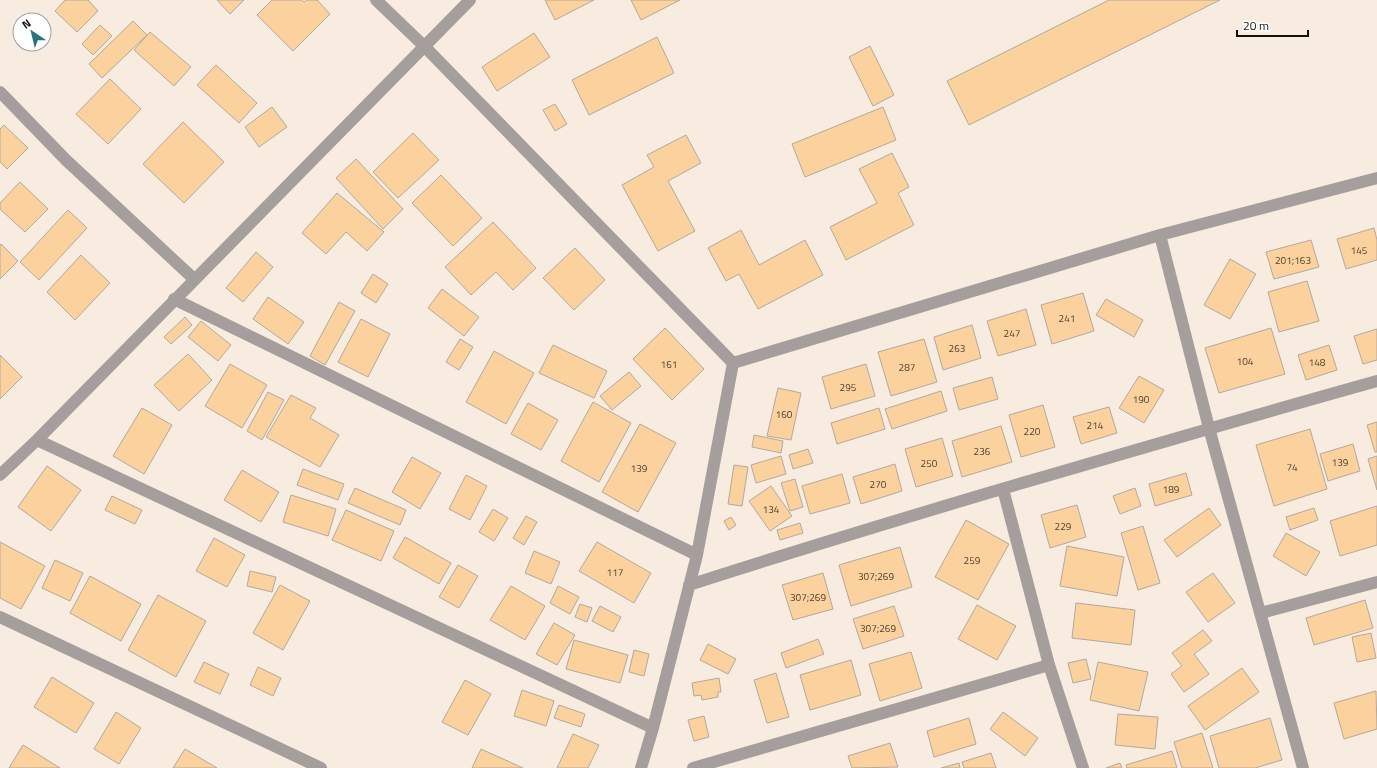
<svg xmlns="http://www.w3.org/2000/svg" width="1377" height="768" font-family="'Titillium Web',sans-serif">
	<rect width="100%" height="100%" fill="#f8ebe0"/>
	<path fill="#fbd19d" stroke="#b3a99e" d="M65,0H88L98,11L77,32L55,11Z
		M217,0H244L230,14Z
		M272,0H302L304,2L307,0H317L330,14L293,51L257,15Z
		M545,0H594L555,20Z
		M631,0H680L641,20Z
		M1109,0H1220L969,125L947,81Z
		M133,21L147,35L102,78L89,64Z
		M100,25L112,36L93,55L82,44Z
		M150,32L191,67L174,86L134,50Z
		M534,33L550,57L497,91L482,67Z
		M657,37L674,73L589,115L572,80Z
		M870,46L894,95L873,106L849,57Z
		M216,65L257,103L239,123L197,85Z
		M110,79L141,109L108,144L76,114Z
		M555,104L567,124L555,131L543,110Z
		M272,107L287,127L259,147L245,127Z
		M883,107L896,140L805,177L792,144Z
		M183,122L224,162L184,203L143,164Z
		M4,125L28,148L7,169L0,162V129Z
		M413,133L439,160L398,198L373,172Z
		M686,135L701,163L668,181L695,231L658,251L622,185L654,167L647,155Z
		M892,153L909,187L898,193L914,225L846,260L830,227L877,203L859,169Z
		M356,159L403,209L383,229L336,178Z
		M441,175L482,218L453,246L412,203Z
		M20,182L48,209L25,232L0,209V203Z
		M337,193L384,232L367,251L346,232L326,254L302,233Z
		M68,210L87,228L39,280L20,262Z
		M493,222L536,268L513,290L496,272L471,295L445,267Z
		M1374,228L1377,240V260L1346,269L1337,239Z
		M741,230L759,265L805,240L823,275L758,309L739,274L726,281L708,248Z
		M1311,240L1319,267L1274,279L1266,252Z
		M1,244L18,261L0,279V245Z
		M575,248L605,280L574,310L543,278Z
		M256,252L273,267L243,302L226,288Z
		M81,255L110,283L75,320L47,292Z
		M1230,259L1256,274L1230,319L1204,305Z
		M373,274L388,284L376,303L361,293Z
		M1307,281L1319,321L1279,332L1268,292Z
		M442,289L479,317L464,336L428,308Z
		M1083,293L1094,331L1052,344L1041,305Z
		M268,297L304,322L288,344L253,319Z
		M1106,299L1143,320L1134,337L1096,315Z
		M339,302L355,311L325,365L310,356Z
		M1026,309L1036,345L998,356L987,321Z
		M185,317L192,325L171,344L164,337Z
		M361,319L390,334L368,377L338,362Z
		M201,321L231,345L218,361L188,337Z
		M972,325L981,358L943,370L934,337Z
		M665,328L704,369L672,400L633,359Z
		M1271,328L1285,374L1219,393L1205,348Z
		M1377,329V360L1363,364L1354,336Z
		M460,339L473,347L459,370L446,362Z
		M924,339L937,382L891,396L878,352Z
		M553,345L607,371L594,398L539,373Z
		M1329,345L1337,370L1306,380L1298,355Z
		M494,351L534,373L506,424L466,402Z
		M188,354L212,380L179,411L154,385Z
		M0,355L22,377L0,399Z
		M230,364L267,385L242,428L205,406Z
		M866,364L875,396L831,409L822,377Z
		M629,372L641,386L612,410L600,396Z
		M1139,376L1164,390L1144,423L1119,408Z
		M992,377L998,399L959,410L953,388Z
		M778,388L801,393L791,440L767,436Z
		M941,391L947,411L892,429L885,409Z
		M268,392L284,400L262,440L247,431Z
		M291,395L316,408L310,418L339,435L320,467L266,437Z
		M593,402L631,423L599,482L561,461Z
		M528,403L558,420L541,450L511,434Z
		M1043,405L1055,447L1021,457L1009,415Z
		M1109,407L1117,433L1081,444L1073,417Z
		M142,408L172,425L144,474L113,456Z
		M879,408L885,429L837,444L831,423Z
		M1377,422V452H1375L1367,425Z
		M640,424L676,443L638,512L602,492Z
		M1001,426L1012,462L962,477L952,441Z
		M1310,429L1327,489L1274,506L1256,445Z
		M754,435L783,441L781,453L752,447Z
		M942,438L953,476L916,487L905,449Z
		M1353,444L1360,471L1328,481L1320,454Z
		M808,449L813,463L793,469L789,455Z
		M781,456L786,474L756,483L751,465Z
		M1377,456V490L1368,459Z
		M412,457L441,473L420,509L392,492Z
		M895,464L902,491L861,504L853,477Z
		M734,465L748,467L742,506L728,504Z
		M47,466L81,490L51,531L18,507Z
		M303,469L344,484L338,500L297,485Z
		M242,470L279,492L261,522L224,500Z
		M1186,473L1192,495L1155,506L1149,484Z
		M842,474L850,503L810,514L802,486Z
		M466,475L487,486L470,520L449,509Z
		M795,479L803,507L790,511L781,483Z
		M771,486L792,516L770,531L749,501Z
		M355,488L406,510L400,525L348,503Z
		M1135,488L1141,506L1120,514L1113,496Z
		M291,495L336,509L328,536L283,522Z
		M112,496L142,510L135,524L105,510Z
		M1077,505L1086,537L1050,548L1041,515Z
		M1377,506V545L1340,556L1330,521Z
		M1209,508L1221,525L1177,557L1164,540Z
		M1314,508L1318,520L1290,530L1286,517Z
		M493,509L508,518L494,541L479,532Z
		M346,510L394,531L381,561L332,540Z
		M526,516L537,522L524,545L513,538Z
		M731,517L736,525L729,530L724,521Z
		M966,520L1009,544L978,600L935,577Z
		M800,523L803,533L780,540L777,530Z
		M1143,526L1160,583L1138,590L1121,533Z
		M1286,533L1320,552L1306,576L1273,556Z
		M405,537L451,563L439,584L393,558Z
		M214,538L245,555L227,587L196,571Z
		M0,542L45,566L21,609L0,598Z
		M597,542L651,573L634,603L579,571Z
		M1067,546L1124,557L1117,596L1060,586Z
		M900,547L912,587L851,606L839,565Z
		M534,551L560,562L551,584L525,573Z
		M55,560L83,573L70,601L42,588Z
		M458,565L478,576L459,608L439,597Z
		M250,571L276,577L272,592L247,586Z
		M823,573L833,609L793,620L782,585Z
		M1213,573L1235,603L1208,622L1186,592Z
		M90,576L141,604L121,641L70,613Z
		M280,585L310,601L283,650L253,633Z
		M511,586L545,606L525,640L490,620Z
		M558,586L579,597L570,614L550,603Z
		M158,595L206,621L176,677L128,650Z
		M1365,600L1373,628L1314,645L1306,618Z
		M1076,603L1135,610L1131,645L1072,638Z
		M580,604L592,608L587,622L575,617Z
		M977,605L1016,626L997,660L958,639Z
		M600,606L621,617L613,632L592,621Z
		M894,606L904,636L863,649L853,619Z
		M554,623L575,635L557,665L536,654Z
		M1203,630L1212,641L1194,654L1209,674L1184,692L1171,674L1182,666L1172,653Z
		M1371,633L1376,658L1357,662L1352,637Z
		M818,639L824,654L786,668L781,653Z
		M574,640L628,655L620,683L566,669Z
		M708,644L736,659L728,674L700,660Z
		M634,650L649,654L644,676L629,672Z
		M911,652L922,688L880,701L869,664Z
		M1086,659L1091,679L1073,683L1068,663Z
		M851,660L861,695L810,710L800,675Z
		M204,662L229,674L220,694L194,682Z
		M1098,662L1148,672L1139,711L1090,700Z
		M258,667L281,678L273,696L250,685Z
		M1242,668L1259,692L1205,730L1188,706Z
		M776,673L789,717L767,723L754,680Z
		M52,677L94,703L76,733L34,707Z
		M719,678L721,692H718V697L702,700L701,695L694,696L692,683Z
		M465,680L491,694L468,735L442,722Z
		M522,690L554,701L546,726L514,716Z
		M1376,691L1377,729L1344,739L1334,703Z
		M559,705L585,714L581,727L554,718Z
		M116,712L141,728L119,764L94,749Z
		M1003,712L1038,738L1025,756L990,729Z
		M1118,714L1158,717L1155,749L1115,745Z
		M704,716L709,737L694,741L688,720Z
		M969,718L976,744L934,757L927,731Z
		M1270,718L1282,760L1255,768H1219L1210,736Z
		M1202,733L1213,768H1182L1174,742Z
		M573,734L599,745L588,768H557Z
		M890,743L898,767L852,768L848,756Z
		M23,745L60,768H9Z
		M185,749L217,768H173Z
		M481,749L523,768H472Z
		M1172,751L1177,768H1127L1126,765Z
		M991,753L996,768H964L962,762Z
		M959,763L960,768H941Z
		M1120,763L1122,768H1106Z"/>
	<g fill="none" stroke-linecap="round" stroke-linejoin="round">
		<path stroke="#a59e9c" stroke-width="12" d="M376,0L425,47L733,363
			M0,92L66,160L194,279
			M1160,235L1209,428L1303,768
			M174,299L697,555
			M733,363L1160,235L1377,178
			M37,440L653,728
			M0,475L37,440L470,0
			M1003,489L1049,665L1083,768
			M689,585C785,554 881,525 978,496C1111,457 1244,418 1377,381
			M1261,613L1377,582
			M0,617L321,768
			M641,768L653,728L697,555L733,363
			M693,768L1049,665"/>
	</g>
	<g text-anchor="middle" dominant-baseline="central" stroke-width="3" stroke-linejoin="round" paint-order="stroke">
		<g font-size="10" fill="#4e4031">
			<text x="1359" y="250">145</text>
			<text x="1293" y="260">201;163</text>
			<text x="1067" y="318">241</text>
			<text x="1012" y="333">247</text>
			<text x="957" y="348">263</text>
			<text x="1245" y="361">104</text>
			<text x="1317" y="362">148</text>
			<text x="669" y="364">161</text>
			<text x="907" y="367">287</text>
			<text x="848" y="387">295</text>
			<text x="1141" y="399">190</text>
			<text x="784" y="414">160</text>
			<text x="1095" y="425">214</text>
			<text x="1032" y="431">220</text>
			<text x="982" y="451">236</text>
			<text x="1340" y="462">139</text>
			<text x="929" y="463">250</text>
			<text x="1292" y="467">74</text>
			<text x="639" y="468">139</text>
			<text x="878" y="484">270</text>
			<text x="1171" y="489">189</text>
			<text x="771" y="509">134</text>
			<text x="1063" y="526">229</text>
			<text x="972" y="560">259</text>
			<text x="615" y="572">117</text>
			<text x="876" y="576">307;269</text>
			<text x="808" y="597">307;269</text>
			<text x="878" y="628">307;269</text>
		</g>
	</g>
	<g transform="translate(32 32) rotate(325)"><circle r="19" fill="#ffffff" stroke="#a19f9e"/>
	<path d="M0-3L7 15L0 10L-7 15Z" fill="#2a727c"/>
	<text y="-6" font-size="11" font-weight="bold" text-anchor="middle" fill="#14100d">N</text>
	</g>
	<path d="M1237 30v6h71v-6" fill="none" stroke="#14100d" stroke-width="2"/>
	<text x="1243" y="30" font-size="12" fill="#14100d" stroke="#ffffff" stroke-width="3" paint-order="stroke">20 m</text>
</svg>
